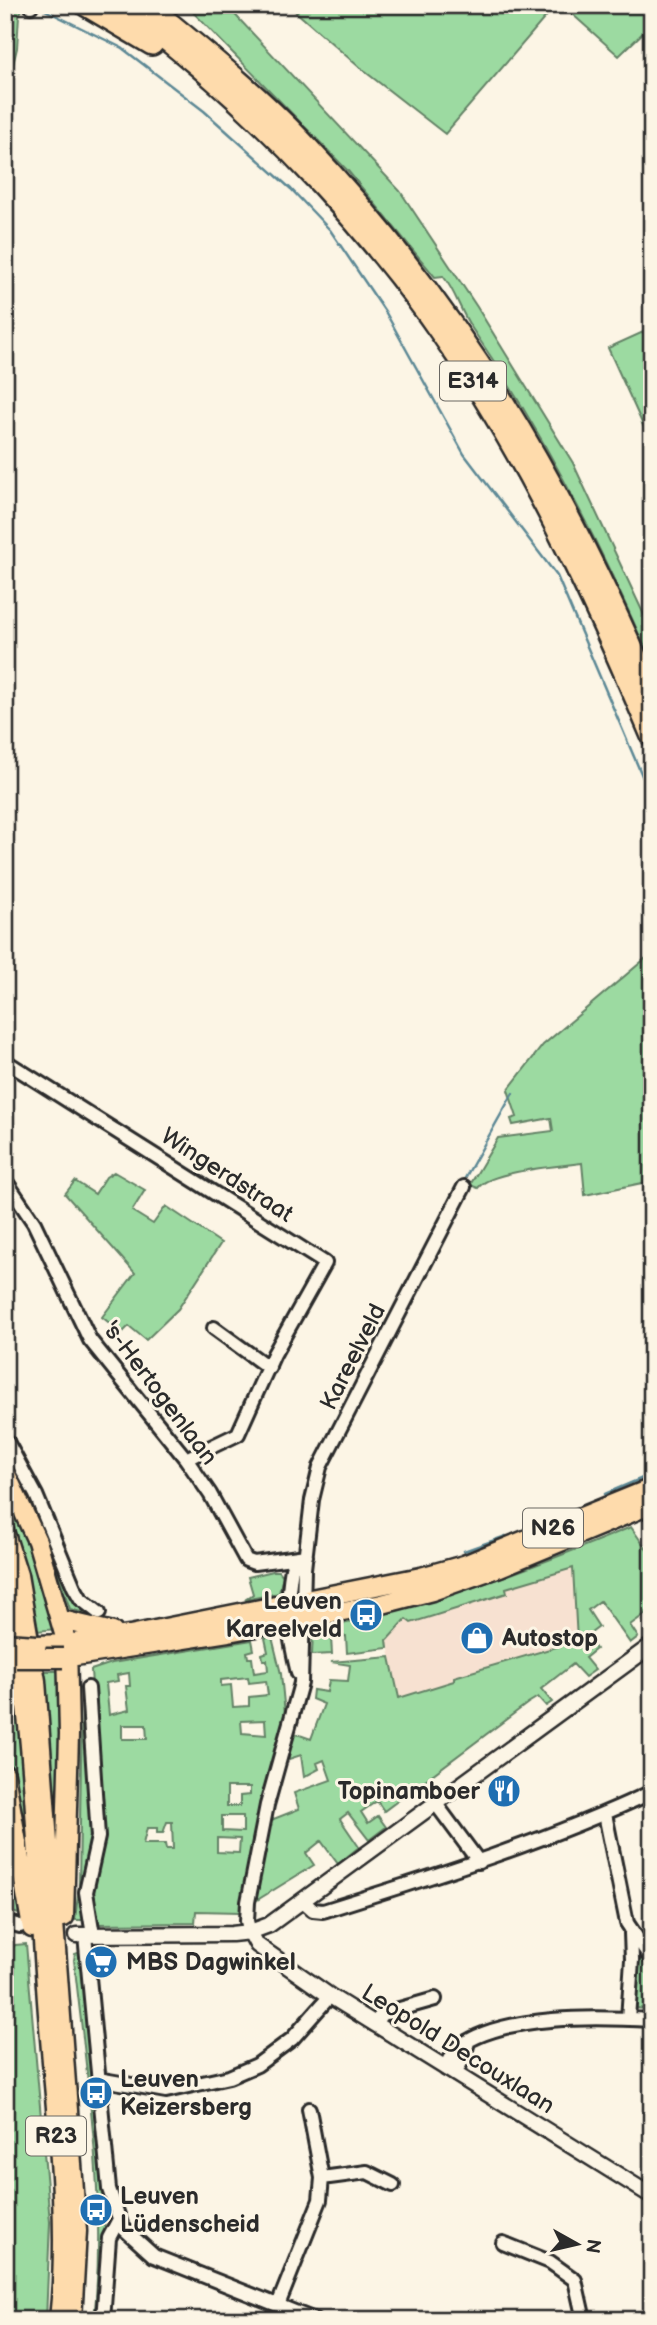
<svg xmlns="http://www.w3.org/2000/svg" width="657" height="2325" font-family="'Balsamiq Sans',sans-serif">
	<rect width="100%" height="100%" fill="#fcf5e5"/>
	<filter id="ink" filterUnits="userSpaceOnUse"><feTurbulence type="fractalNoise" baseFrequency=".0143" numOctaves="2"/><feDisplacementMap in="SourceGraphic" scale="14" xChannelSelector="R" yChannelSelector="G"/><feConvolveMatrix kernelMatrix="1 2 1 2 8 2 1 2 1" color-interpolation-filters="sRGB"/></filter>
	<g filter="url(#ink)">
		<path fill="#f7e1d1" d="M581,1547L585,1639L454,1677L455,1680L399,1699L387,1640L412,1606L552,1561Z"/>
		<path fill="#9cdaa1" stroke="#648266" stroke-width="2" fill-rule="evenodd" d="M5,5H25L19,15L17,48L5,97Z
			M186,5H226L400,191L477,307L573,463L646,619H652V664C601,545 544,433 471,327C460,310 455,291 443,276L435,277L348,171Z
			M288,5H556L445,134L359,67Z
			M562,5H644L652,11V24L619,56Z
			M652,328V445L608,348Z
			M652,953V1181L585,1195L582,1163C559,1166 490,1171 478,1188L470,1185L498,1138L553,1131L551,1118L513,1125L511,1119L517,1117L508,1090L543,1045Z
			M114,1172L145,1190L132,1211L153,1224L166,1206L221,1243L178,1309L146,1340L129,1326L122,1333L102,1317L135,1273L65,1194L75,1181L95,1194L106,1177Z
			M5,1448L33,1498L76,1605L92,1615L70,1609L46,1538L5,1456Z
			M5,1484L28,1537L57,1629L37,1631L25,1565L5,1499Z
			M631,1527L652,1557V1609L630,1625L638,1637L630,1643L600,1601L588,1610L599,1627L587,1636L596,1649L585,1658L595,1670L585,1677L573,1664L541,1689L552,1702L546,1706L538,1697L528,1703L384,1811L377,1801L361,1812L368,1823L378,1816L386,1827L369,1840L348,1813L340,1819L359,1847L338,1864L321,1841L306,1853L314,1865L254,1902L271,1820L299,1809L294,1793L331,1780L324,1760L317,1763L319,1769L304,1777L301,1755L286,1760L294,1733L311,1739L324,1704L312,1699L313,1690L327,1692L329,1680L348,1681L350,1665L331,1662L390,1657L399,1698L454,1681V1677L577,1641L573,1568L506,1588L507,1593L411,1623L406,1619L387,1640L388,1648L347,1653L346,1636L331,1637L332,1654L312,1655L313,1630C424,1609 527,1570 631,1527Z
			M273,1571H279L283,1576L279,1593L245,1600L253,1594L248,1577Z
			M272,1637L281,1674L285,1714L260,1804L240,1912L196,1911L195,1923L97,1924L90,1893L102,1837L91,1670L112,1663L252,1640L254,1650L247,1652L248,1658H252L254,1673L268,1671L267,1660H263L262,1654L268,1652L265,1638ZM129,1673L130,1686H126L129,1710L109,1715L106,1683L118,1681L117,1675ZM248,1677L249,1683L266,1681L268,1695L249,1697V1706L233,1707L231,1685L221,1686V1680ZM265,1720L266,1735L242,1733L241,1721ZM122,1725H146L147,1739H122ZM227,1787H250V1795L240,1796V1806H227ZM222,1816H243V1832L222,1831ZM167,1822H172L173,1849H166L165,1844H143L147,1828H157V1833H163ZM217,1838L240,1839L239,1853L217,1852Z
			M5,1668L16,1669L30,1868H27L5,1740Z
			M42,1671H62L57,1863Z
			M82,1695L94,1833L86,1920H75L79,1887Z
			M5,1826L19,1914L5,1910Z
			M26,1944L50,2222L46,2320H5V1955L15,1945Z
			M81,1952L106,2243L101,2320H94C107,2199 87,2080 74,1960L75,1954Z
			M640,1955L652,1972V2009L633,2008L637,1956Z"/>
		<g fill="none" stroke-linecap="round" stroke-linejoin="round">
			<path stroke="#5c8895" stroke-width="2.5" d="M43,9L122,48L204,111L291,189L330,230L386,313L464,454L557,576L652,799
				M464,1180L513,1093
				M605,1494L652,1474
				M464,1551L506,1536"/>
			<defs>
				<path id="minor" d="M31,6V5
					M5,1061L325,1263L274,1354L238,1434L186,1459
					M5,1180L34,1223L90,1340L186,1459L210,1494L246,1560L254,1563L306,1556
					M214,1328L269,1368
					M5,1438L36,1495L74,1587L81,1599L99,1613
					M298,1673C288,1633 285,1609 292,1568L306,1556
					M88,1688L98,1837L86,1892L93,1935
					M436,1804L479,1862
					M605,1814L627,1923L652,1960
					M303,1901L313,1910L323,1911C435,1876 545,1842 652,1792
					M5,1922L20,1926
					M250,1932L247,1921L248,1902L267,1805L301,1683L304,1569L312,1500L320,1467L464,1187
					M85,1935L109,2189L122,2227L154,2256L315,2320
					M628,2019L632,1960L631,1933
					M374,2024L382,2014L435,1999
					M446,2069C449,2061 453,2051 460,2046C505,2014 598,2017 652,2020
					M455,2074L464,2057L468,2042
					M98,2079L166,2091L229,2077L257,2065L292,2039L330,1996
					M309,2109L322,2178
					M503,2243L550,2262L575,2280L584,2320
					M278,2305L320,2200L322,2178L367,2172L393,2185
					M103,2320L109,2238L118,2221"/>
				<path id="tertiary" d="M250,1932L257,1945L330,1996L652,2196
					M76,1935L232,1934L250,1932L269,1925L652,1645"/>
				<path id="primary" d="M5,1472L37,1541L67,1644L69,1734L64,1917
					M5,1534L18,1575L36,1681L77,2231L72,2320
					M5,1579C35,1711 36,1851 46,1986C53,2096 71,2210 59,2320
					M62,1620L113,1632
					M37,1645L67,1644L130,1635L421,1577L464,1565L652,1488
					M63,1658L228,1632L382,1604L432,1591L500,1567L652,1504
					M5,1774L32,1928"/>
				<path id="motorway" d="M86,5L152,44
					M122,5C263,109 391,247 483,396C550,504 603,620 652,736
					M147,5C200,49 255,92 302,142C461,310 562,483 652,695"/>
			</defs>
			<use href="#minor" stroke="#2b2b2b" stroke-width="18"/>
			<use href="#tertiary" stroke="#2b2b2b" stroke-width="19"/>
			<use href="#primary" stroke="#2b2b2b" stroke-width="23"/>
			<use href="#motorway" stroke="#2b2b2b" stroke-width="26"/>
			<use href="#minor" stroke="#fcf5e5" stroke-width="12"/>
			<use href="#tertiary" stroke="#fcf5e5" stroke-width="14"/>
			<use href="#primary" stroke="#fedbac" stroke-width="18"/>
			<use href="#motorway" stroke="#fedbac" stroke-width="21"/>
			<defs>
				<path id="primary-bridge" d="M5,1643L37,1645
					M16,1658H63"/>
			</defs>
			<use href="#primary-bridge" stroke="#2b2b2b" stroke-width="23" stroke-linecap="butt"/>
			<use href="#primary-bridge" stroke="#fedbac" stroke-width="18"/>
		</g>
	</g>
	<defs>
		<symbol id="bus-disc" viewBox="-11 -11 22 22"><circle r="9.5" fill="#1f6fb2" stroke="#fcf5e5"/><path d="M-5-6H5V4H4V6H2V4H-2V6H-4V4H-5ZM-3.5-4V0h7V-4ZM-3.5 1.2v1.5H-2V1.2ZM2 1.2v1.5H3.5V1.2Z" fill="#fff"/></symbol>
		<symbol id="shop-disc" viewBox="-11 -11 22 22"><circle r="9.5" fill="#1f6fb2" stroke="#fcf5e5"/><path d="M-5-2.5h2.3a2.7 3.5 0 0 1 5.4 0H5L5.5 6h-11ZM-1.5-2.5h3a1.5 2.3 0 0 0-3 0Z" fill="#fff"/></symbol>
		<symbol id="restaurant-disc" viewBox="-11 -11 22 22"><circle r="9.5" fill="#1f6fb2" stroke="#fcf5e5"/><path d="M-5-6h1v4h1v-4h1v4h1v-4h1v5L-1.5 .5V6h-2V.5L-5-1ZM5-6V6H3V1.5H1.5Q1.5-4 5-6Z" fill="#fff"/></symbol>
		<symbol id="supermarket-disc" viewBox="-11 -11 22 22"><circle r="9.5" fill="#1f6fb2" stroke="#fcf5e5"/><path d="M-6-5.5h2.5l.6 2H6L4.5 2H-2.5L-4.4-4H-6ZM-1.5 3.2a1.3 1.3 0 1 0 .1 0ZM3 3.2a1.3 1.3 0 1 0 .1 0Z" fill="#fff"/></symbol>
	</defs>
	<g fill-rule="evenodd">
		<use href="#bus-disc" x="347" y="1596" width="38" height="38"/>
		<use href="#shop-disc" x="458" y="1619" width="38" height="38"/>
		<use href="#restaurant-disc" x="485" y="1772" width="38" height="38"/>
		<use href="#supermarket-disc" x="82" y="1943" width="38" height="38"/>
		<use href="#bus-disc" x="77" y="2074" width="38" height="38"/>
		<use href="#bus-disc" x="77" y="2191" width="38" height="38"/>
	</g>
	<g text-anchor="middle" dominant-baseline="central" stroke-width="6" stroke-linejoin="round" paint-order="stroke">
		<g fill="#fcf5e5" stroke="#6a6863" stroke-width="2">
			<rect x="440" y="361.5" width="66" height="39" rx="5"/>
			<rect x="523" y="1508.5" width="60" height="39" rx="5"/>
			<rect x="26" y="2116.5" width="60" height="39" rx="5"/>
		</g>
		<g font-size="23" font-weight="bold" fill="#2b2b2b">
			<text x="473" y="381">E314</text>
			<text x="553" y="1528">N26</text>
			<text x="56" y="2136">R23</text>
		</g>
		<g font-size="24" fill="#2b2b2b" stroke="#fcf5e5">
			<text transform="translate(227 1175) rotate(33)">Wingerdstraat</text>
			<text transform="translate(353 1357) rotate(-63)">Kareelveld</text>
			<text transform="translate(160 1393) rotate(53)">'s-Hertogenlaan</text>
			<text transform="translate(458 2049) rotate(32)">Leopold Decouxlaan</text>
		</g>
		<g font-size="24" font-weight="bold" fill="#2b2b2b" stroke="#fcf5e5" text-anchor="start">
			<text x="342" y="1601" text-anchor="end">Leuven<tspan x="342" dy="28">Kareelveld</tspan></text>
			<text x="502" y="1638">Autostop</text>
			<text x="480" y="1791" text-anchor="end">Topinamboer</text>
			<text x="126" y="1962">MBS Dagwinkel</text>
			<text x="120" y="2079">Leuven<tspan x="120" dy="28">Keizersberg</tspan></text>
			<text x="120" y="2196">Leuven<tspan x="120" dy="28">Lüdenscheid</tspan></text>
		</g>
	</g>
	<rect width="657" height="2325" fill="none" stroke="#fcf5e5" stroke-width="28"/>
	<rect x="14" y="14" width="629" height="2297" fill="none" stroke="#2b2b2b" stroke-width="2.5" filter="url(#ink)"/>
	<g transform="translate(577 2244) rotate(98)" stroke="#fcf5e5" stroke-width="5" paint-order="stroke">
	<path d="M0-5L12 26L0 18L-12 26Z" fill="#2b2b2b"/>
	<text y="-10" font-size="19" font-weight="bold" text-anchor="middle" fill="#2b2b2b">N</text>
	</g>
</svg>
